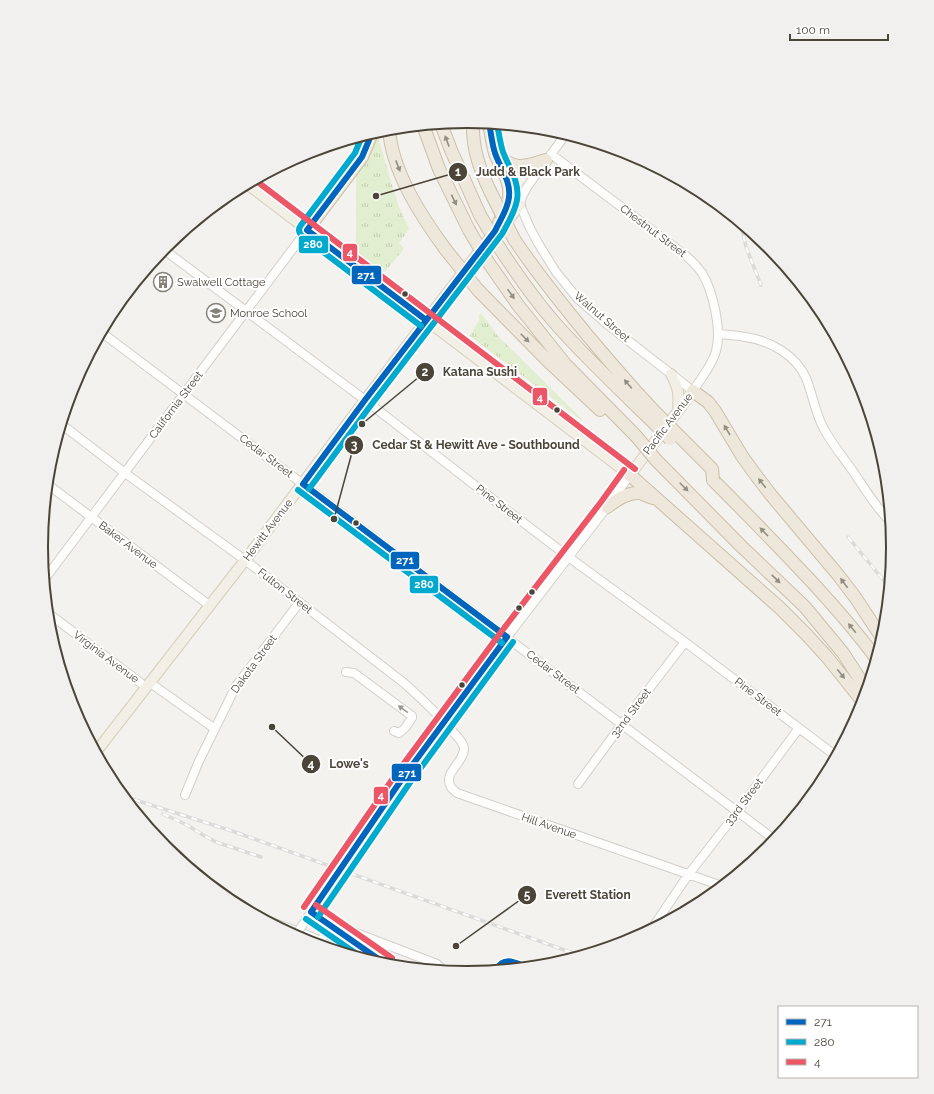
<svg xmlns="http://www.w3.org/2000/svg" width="934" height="1094" font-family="Raleway,sans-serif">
	<defs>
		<pattern id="grass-tufts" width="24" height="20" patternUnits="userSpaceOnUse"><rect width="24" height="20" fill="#e1eecf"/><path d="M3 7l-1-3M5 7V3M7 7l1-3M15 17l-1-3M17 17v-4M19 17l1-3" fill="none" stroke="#c3cdb2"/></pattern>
	</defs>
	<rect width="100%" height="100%" fill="#f4f2ee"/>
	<path fill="url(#grass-tufts)" d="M377,133L392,185L399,207L409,229L399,243L403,247V250L384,273L356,251V173Z
		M481,313L498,336L582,419L581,420L470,336L480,318L478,317Z"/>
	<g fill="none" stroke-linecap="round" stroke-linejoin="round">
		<defs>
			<path id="minor" d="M551,154L685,255C691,260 697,266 702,273C713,291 722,331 716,351C712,366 701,378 693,391L608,325L578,299L556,272L538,243L530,228L520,205L521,199L527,187L566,134
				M163,249L365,400L504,508L578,564L685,642L836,756
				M101,332L494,628L775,840
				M718,334C727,335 736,335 745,337C769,340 796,355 806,378C813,395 815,413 824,429C832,444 843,457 852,470C864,487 875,507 890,521
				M61,424L125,473L245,560L404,683C423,700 438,714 454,733C458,737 463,742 464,748C465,762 442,773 451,787C452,789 456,792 457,793L722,886
				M47,484L209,605
				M44,580L307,230
				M48,613L146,687
				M346,672L354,673L412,716V718L405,728L399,733L394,731
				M149,682L215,729
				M402,779L507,637L607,507L630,475
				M578,784L622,724L685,642
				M185,795L199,761L236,686L299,603
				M268,921C292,929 316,937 338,951
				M655,924L688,875L731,820L799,728
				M321,941L330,923L437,964L441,968V970"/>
			<path id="major" d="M247,184L630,475L693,391
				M671,374C679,389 679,393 678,411
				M96,752L249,555L365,400L495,231L509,219L520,205"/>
			<path id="highway" d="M473,122C472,147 479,168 490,191
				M489,123C491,133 492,144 495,153C500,168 511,180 509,197C507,209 500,220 495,231
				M441,124L451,150L480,215
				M423,125L439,169L469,230
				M389,129C392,172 421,216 446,250
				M496,154C517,171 522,167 546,160
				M307,230L362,157L372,133
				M514,239C537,274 562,304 588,336C610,362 632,388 655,412
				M499,247C516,273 534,299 555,323C585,357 618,388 651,420
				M488,262L518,305L566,365L636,436
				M478,290L550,363L600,410
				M693,391L708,402L715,411L742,456L755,474L771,495L839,576L855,597L882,638
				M656,460L742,547L805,607L843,653L867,690
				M630,475L780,608L806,634L827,657L863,702
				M713,480C746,513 779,547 811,581C834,606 856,631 876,658
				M607,507C617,500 627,492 640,493C644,494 649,497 653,498"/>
		</defs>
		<use href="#minor" stroke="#d2d0cb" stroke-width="10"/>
		<use href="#major" stroke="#d6cebb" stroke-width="12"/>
		<use href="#highway" stroke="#ccbfa9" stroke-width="14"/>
		<use href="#minor" stroke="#fdfdfc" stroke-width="8"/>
		<use href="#major" stroke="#f2efe6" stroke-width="10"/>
		<use href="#highway" stroke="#ede8db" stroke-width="12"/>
		<defs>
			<path id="rail" d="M741,224L746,247L761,285
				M848,537L889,587
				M123,796L235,832L581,956
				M163,814L187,825L203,835L216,842L261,857"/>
		</defs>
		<use href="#rail" stroke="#dbdbda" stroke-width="3.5"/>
		<use href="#rail" stroke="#fff" stroke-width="2" stroke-dasharray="6" stroke-linecap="butt"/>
		<defs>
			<path id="minor-bridge" d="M311,912L387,965
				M295,936L402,779"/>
			<path id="highway-bridge" d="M490,191L514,239
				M480,215L499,247
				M469,230L488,262
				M446,250L478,290
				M655,412L712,469L713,480
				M651,420L670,439
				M636,436L656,460"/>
		</defs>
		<use href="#minor-bridge" stroke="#d2d0cb" stroke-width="10" stroke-linecap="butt"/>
		<use href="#highway-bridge" stroke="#ccbfa9" stroke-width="14" stroke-linecap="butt"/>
		<use href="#minor-bridge" stroke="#fdfdfc" stroke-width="8"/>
		<use href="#highway-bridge" stroke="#ede8db" stroke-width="12"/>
		<defs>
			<path id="bus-1" d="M307,230L426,320
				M307,230L362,157L372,133
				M303,484L365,400L495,231C500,220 508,209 509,197C511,181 500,168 495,153C492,144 491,133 489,123
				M303,484L507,637
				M311,912L402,779L507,637
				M311,912L387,965
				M496,970C504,956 514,962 526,967"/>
			<path id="bus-2" d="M362,136L355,153L301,225C298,229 299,233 302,236L421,326
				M309,489L371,405L502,234C508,223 515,212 517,200C520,182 509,168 503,152C500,143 499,133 497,124
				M298,490L502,643
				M318,917L409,784L513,642
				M306,919L364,959"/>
			<path id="bus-3" d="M255,180L635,469
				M316,905L392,958
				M304,907L396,774L501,632L601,502L624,470"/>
		</defs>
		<use href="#bus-1" stroke="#fff" stroke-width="9"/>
		<use href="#bus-2" stroke="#fff" stroke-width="9"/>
		<use href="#bus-3" stroke="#fff" stroke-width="9"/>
		<use href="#bus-1" stroke="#0065bd" stroke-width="6"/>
		<use href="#bus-2" stroke="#00a9ce" stroke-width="6"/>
		<use href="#bus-3" stroke="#ec5767" stroke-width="6"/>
	</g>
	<defs><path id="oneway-solid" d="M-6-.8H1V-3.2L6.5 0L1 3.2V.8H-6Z"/></defs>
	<g fill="#948e82">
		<use href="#oneway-solid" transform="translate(447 141) rotate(-110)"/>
		<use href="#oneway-solid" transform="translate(398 166) rotate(69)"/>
		<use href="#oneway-solid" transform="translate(454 200) rotate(64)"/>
		<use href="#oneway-solid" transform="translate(511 294) rotate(55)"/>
		<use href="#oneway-solid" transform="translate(525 338) rotate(45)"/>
		<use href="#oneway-solid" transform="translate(628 384) rotate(-130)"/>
		<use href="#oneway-solid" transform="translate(727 430) rotate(-121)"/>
		<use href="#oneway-solid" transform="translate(762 483) rotate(-128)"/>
		<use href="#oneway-solid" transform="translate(684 487) rotate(45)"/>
		<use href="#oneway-solid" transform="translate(764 532) rotate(-134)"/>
		<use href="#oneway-solid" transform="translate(776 579) rotate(44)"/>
		<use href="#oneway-solid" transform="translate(844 583) rotate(-127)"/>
		<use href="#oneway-solid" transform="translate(852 628) rotate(-129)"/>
		<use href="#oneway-solid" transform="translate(841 674) rotate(51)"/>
	</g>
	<use fill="#9b9791" href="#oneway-solid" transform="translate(403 709) rotate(-144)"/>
	<defs>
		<symbol id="building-ring" viewBox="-11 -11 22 22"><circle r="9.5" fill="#fff" stroke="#868178" stroke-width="1.5"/><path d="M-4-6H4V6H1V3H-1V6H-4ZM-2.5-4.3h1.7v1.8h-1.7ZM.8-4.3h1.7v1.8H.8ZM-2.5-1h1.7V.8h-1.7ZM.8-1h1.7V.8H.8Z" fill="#868178"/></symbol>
		<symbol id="school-ring" viewBox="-11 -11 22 22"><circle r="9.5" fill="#fff" stroke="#868178" stroke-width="1.5"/><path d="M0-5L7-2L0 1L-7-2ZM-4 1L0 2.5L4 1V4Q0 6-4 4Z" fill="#868178"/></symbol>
	</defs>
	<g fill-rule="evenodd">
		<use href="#building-ring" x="152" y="271" width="22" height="22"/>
		<use href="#school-ring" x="205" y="302" width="22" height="22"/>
	</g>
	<g fill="#4b4439" stroke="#fff" stroke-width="1.5">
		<circle cx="405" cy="294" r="3.5"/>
		<circle cx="557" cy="410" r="3.5"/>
		<circle cx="356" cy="523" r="3.5"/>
		<circle cx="532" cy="592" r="3.5"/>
		<circle cx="519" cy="608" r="3.5"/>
		<circle cx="462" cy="685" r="3.5"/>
	</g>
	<g text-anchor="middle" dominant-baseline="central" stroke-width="4" stroke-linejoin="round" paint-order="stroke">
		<g font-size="11" fill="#4b4439" stroke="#fff">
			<text transform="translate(653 231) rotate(37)">Chestnut Street</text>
			<text transform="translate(602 317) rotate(41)">Walnut Street</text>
			<text transform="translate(176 405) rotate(-53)">California Street</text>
			<text transform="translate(668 424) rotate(-53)">Pacific Avenue</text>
			<text transform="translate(266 456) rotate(37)">Cedar Street</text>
			<text transform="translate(499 504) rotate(38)">Pine Street</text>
			<text transform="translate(268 530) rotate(-53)">Hewitt Avenue</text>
			<text transform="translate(128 545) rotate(37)">Baker Avenue</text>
			<text transform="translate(285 591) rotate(38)">Fulton Street</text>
			<text transform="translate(106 657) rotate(37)">Virginia Avenue</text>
			<text transform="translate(254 664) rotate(-54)">Dakota Street</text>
			<text transform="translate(553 672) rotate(37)">Cedar Street</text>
			<text transform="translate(758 697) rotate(37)">Pine Street</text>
			<text transform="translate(631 713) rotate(-53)">32nd Street</text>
			<text transform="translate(744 802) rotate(-53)">33rd Street</text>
			<text transform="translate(549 826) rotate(19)">Hill Avenue</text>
		</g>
		<g font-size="11" fill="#4b4439" stroke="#fff" text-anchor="start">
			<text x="177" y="282">Swalwell Cottage</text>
			<text x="230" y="313">Monroe School</text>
		</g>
	</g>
	<path d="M0 0H934V1094H0ZM48 547a419 419 0 1 1 838 0a419 419 0 1 1-838 0Z" fill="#f1f0ef" fill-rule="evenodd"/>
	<path fill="none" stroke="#4b4439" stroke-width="2" d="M48 547a419 419 0 1 1 838 0a419 419 0 1 1-838 0Z"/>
	<path fill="none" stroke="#4b4439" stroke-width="1.5" d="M376 196L458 172M362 424L425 372M334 519L354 445M272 727L311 764M456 946L527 895"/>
	<g fill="#4b4439" stroke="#fff" stroke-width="1.5">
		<circle cx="376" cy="196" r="4"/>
		<circle cx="362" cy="424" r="4"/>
		<circle cx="334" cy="519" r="4"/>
		<circle cx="272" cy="727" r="4"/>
		<circle cx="456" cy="946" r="4"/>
		<circle cx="458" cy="172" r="10"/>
		<circle cx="425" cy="372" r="10"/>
		<circle cx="354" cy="445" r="10"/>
		<circle cx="311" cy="764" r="10"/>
		<circle cx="527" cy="895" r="10"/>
	</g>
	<g font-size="12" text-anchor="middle" font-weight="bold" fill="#fff">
		<text x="458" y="176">1</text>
		<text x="425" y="376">2</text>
		<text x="354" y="449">3</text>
		<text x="311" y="768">4</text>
		<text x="527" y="899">5</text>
	</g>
	<g font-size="12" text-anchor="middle" font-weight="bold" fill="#4b4439" stroke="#fff" stroke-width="4" stroke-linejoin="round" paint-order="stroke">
		<text x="528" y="176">Judd &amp; Black Park</text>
		<text x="480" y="376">Katana Sushi</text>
		<text x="476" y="449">Cedar St &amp; Hewitt Ave - Southbound</text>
		<text x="349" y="768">Lowe's</text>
		<text x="588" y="899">Everett Station</text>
	</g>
	<g stroke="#fff" stroke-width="1.5">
		<rect x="298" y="235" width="31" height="19" rx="4" fill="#00a9ce"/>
		<rect x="342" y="243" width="16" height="19" rx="4" fill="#ec5767"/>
		<rect x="351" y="265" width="31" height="20" rx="4" fill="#0065bd"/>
		<rect x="532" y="387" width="16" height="19" rx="4" fill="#ec5767"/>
		<rect x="390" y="551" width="30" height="19" rx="4" fill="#0065bd"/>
		<rect x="409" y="575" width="30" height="19" rx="4" fill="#00a9ce"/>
		<rect x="391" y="763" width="31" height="19" rx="4" fill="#0065bd"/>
		<rect x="373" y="786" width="16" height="19" rx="4" fill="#ec5767"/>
	</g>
	<g font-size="11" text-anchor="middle" font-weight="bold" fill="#fff">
		<text x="313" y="248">280</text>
		<text x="350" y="256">4</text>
		<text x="366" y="279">271</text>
		<text x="540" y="401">4</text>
		<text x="405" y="564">271</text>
		<text x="424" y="588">280</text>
		<text x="407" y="777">271</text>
		<text x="381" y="799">4</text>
	</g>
	<rect x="778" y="1006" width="140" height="72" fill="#ffffff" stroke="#b7b4b0"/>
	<rect x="786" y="1019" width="20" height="6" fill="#0065bd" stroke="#b7b4b0"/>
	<text x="814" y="1026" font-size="12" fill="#4b4439">271</text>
	<rect x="786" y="1039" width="20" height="6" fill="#00a9ce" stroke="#b7b4b0"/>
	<text x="814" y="1046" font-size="12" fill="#4b4439">280</text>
	<rect x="786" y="1059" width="20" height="6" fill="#ec5767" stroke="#b7b4b0"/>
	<text x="814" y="1066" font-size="12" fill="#4b4439">4</text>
	<path d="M790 34v6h98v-6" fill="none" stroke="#4b4439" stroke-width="2"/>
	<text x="796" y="34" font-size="12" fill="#4b4439" stroke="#ffffff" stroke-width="3" paint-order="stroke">100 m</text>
</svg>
